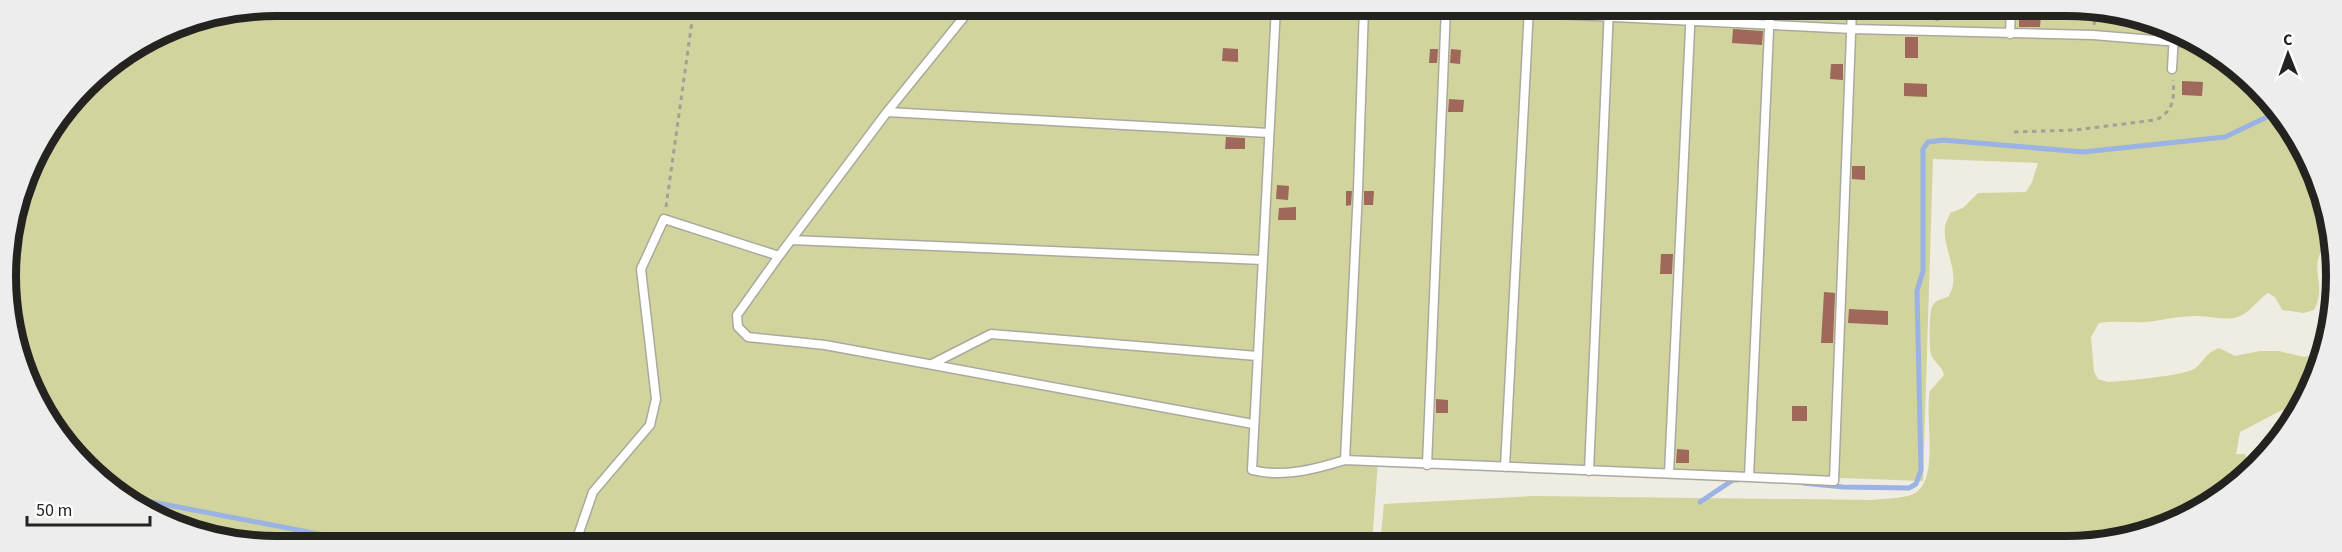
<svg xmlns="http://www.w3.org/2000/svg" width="2342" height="552" font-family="'Source Sans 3',sans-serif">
	<rect width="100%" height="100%" fill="#efede1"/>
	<path fill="#d1d49c" d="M276,6L2102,8L2201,42L2280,112L2327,206L2329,241C2304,267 2329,282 2314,310L2304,313L2282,310L2275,297L2268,293C2256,301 2249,315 2234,318C2222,320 2209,316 2197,316C2179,316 2163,320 2146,322C2130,323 2115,320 2099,323L2091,337L2094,372L2098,379L2108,382C2125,381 2181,376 2194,369C2204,362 2205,353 2219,348L2235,356L2260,351H2279L2304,357L2321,353L2308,396L2296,412L2282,410L2240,432L2236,454H2245L2252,471L2185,518L2101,544H1380L1384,504L1533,496L1874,500C1886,498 1905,499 1915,493C1940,478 1924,417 1930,391L1944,375C1942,366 1935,363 1931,355C1929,349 1929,312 1932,307C1935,300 1941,299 1948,297C1963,275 1942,250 1945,226C1946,222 1949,217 1950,213L1963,208L1978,193L2026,192L2032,182L2038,163L1933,159L1923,481L1378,461L1372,544H240L141,510L62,441L20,362L7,258L34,156L98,73L173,26Z"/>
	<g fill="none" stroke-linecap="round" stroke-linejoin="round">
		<path stroke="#9ab2e4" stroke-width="5" d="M1803,483L1843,487L1909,488L1916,484L1921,470L1917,291L1923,271V149L1928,142L1943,140L2083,152L2225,137L2269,116H2282
			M126,497L371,544
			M1700,502L1733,480H1737"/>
	</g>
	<path fill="#a0675b" d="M2019,14H2041L2040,27H2019Z
		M1733,29L1763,31L1762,45L1732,43Z
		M1905,37H1918V58H1905Z
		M1223,48L1238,49V62L1222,61Z
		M1430,49H1438L1437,63H1429Z
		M1451,49L1461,50L1460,64L1450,63Z
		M1831,64H1843V80L1830,79Z
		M2182,81L2203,82L2202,96L2182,95Z
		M1904,83L1927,84V97L1904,96Z
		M1449,99L1464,100L1463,112H1448Z
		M1226,137L1245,138V149H1225Z
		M1852,166H1865V180L1852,179Z
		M1277,185L1289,186L1288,200L1276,199Z
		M1346,191H1352L1351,205L1346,206Z
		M1364,191H1374L1373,205H1364Z
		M1296,207V220H1278L1279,208Z
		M1661,254H1673L1672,274H1660Z
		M1824,292L1835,293L1833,343H1821Z
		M1849,309L1888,311V325L1848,323Z
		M1436,399L1448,400V413H1436Z
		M1792,406H1807V421H1792Z
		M1677,449L1689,450V463H1676Z"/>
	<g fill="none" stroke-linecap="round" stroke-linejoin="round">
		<defs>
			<path id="service" d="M1276,7L1252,470C1283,478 1316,469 1345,460L1749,477L1770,8
				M1417,7L1853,29L2093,35L2203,44
				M2010,34L2011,8
				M2172,69L2174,33
				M887,112L1269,133
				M791,240L1263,260
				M779,256L737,315L738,327L748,337L825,345L1253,424
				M932,364L991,334L1257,356
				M1345,460L1358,190L1364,7
				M1427,465L1446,8
				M1505,467L1529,8
				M1589,471L1609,8
				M1669,473L1691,8
				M1749,477L1834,481L1852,8
				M575,544L593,492L650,425L656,399L641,269L664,219L779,256L887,112L972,7"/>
		</defs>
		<use href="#service" stroke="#aba99e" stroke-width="11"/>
		<path stroke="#a2a097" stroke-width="3" stroke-dasharray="4.5 4.5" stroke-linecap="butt" d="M1937,21V8
			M2094,25L2096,8
			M2014,132L2075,130L2155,120C2173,113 2175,98 2173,80
			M666,207L694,7"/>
		<use href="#service" stroke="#fff" stroke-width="8"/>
	</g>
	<path d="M0 0H2342V552H0ZM276 16H2066A260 260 0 0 1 2326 276V276A260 260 0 0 1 2066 536H276A260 260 0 0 1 16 276V276A260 260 0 0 1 276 16Z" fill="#ededed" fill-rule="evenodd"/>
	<path fill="none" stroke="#24231f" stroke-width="8" d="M276 16H2066A260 260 0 0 1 2326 276V276A260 260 0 0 1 2066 536H276A260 260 0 0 1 16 276V276A260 260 0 0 1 276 16Z"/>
	<g transform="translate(2288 54) rotate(359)" stroke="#ffffff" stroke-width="4.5" paint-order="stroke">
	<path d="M0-4.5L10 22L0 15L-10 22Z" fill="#24231f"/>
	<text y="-9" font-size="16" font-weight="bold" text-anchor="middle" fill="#24231f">С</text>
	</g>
	<path d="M27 516v9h123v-9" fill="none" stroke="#24231f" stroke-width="3"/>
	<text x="36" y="516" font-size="18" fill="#24231f" stroke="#ffffff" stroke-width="4.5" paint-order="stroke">50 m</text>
</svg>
